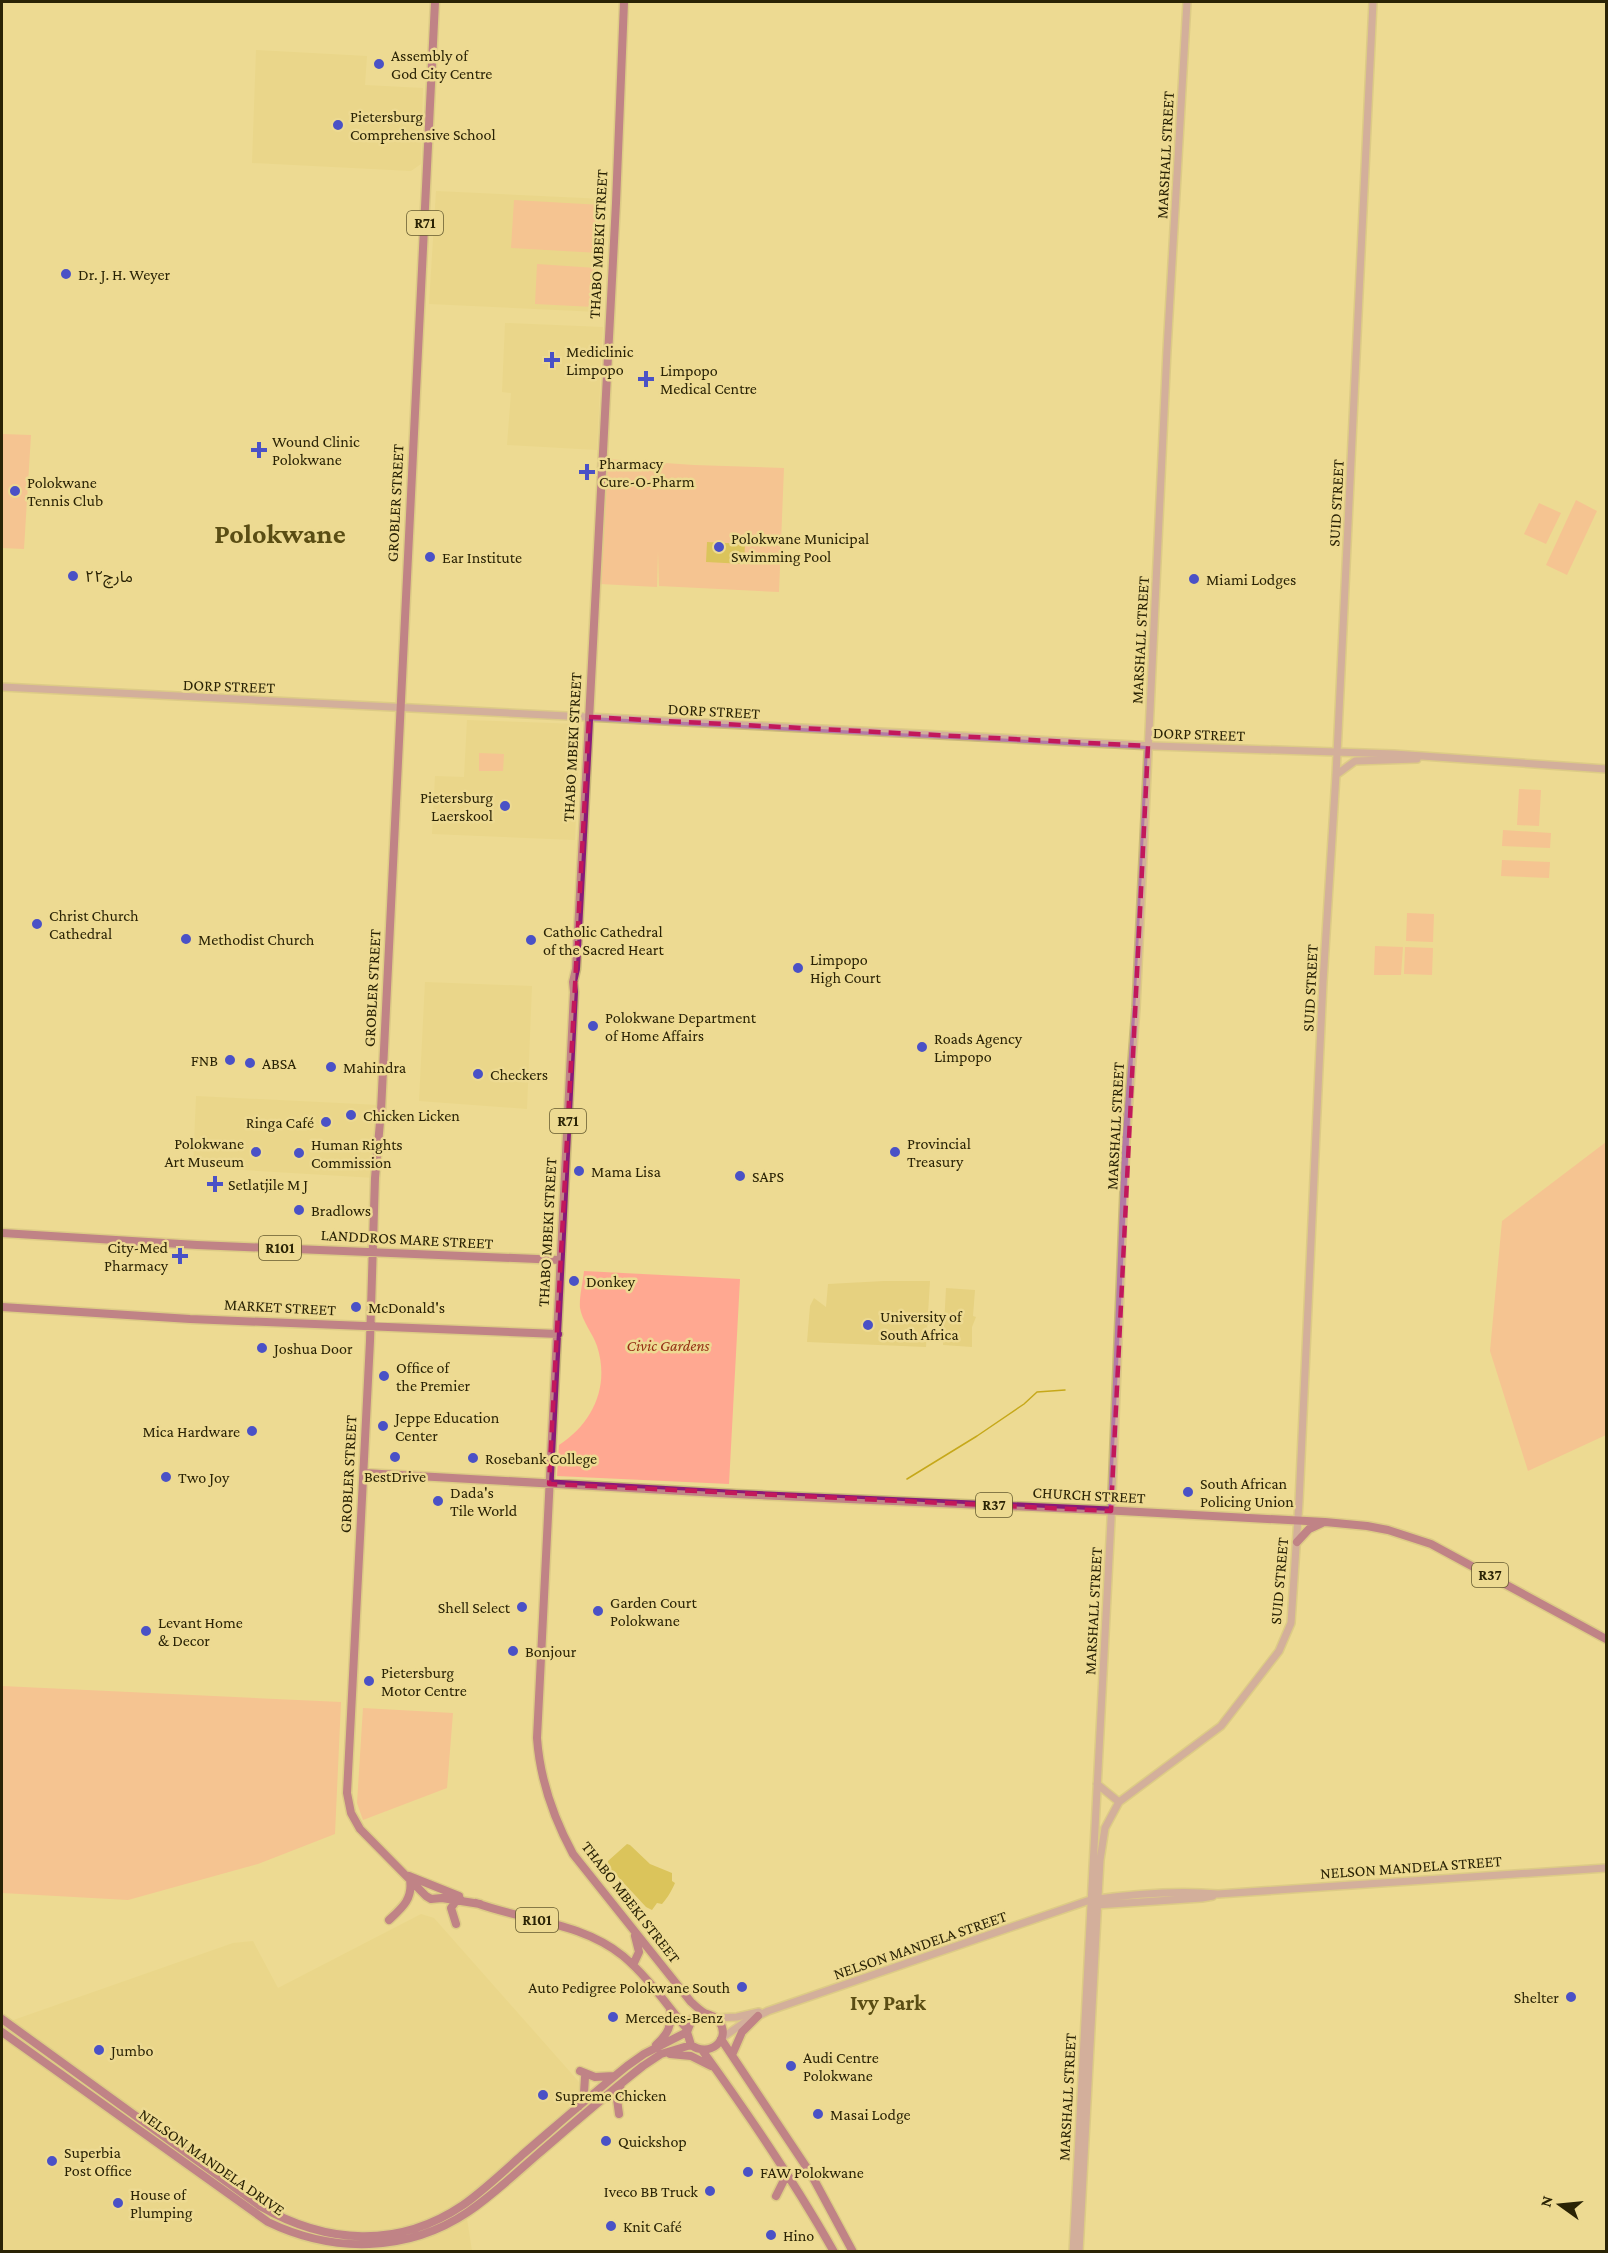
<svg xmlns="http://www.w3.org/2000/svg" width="1608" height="2253" font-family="'Crimson Pro','Noto Sans Arabic',serif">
	<rect width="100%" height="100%" fill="#edda92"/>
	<path fill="#e6d180" d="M256,50L367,56L365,85L423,88L421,164L411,171L252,163Z
		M436,191L605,199L599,312L429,304Z
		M505,323L603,327L597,450L507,445L511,393L502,392Z
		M467,720L580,724L575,840L432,834L435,776L464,777Z
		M425,982L532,986L527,1109L419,1101Z
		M196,1096L379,1105L375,1178L193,1167Z
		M884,1281H930L926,1347L807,1342L810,1306L814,1298L826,1307L828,1284Z
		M946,1288L975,1290L973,1316L976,1317L972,1327V1347L943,1345Z
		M421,1914L434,1918L587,2091L464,2199L472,2251H2V2024L233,1943L253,1941L278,1988Z"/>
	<path fill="#ffa891" d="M514,200L602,205L599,253L511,248Z
		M537,264L596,268L594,307L535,304Z
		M2,434L31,435L24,549L2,548Z
		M607,459L694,465L784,468L779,592L659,586L658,551L657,587L600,584Z
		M1576,500L1597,511L1567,575L1546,565Z
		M1539,503L1561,513L1546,544L1524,534Z
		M479,753L504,754L503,771H479Z
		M1519,789L1541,790L1539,826L1517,825Z
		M1503,830L1551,833L1550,848L1502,846Z
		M1502,860L1550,862L1549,878L1501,876Z
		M1407,913L1434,914L1433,942L1406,941Z
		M1375,946L1403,947L1401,975H1374Z
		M1405,947L1433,948L1432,975L1404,974Z
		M1606,1142V1435L1528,1471L1490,1351L1502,1221Z
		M584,1271L740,1279L729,1484L557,1476L559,1445C593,1423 610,1386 597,1346C593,1334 582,1321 580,1308C579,1297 583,1282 584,1271Z
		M2,1686L341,1702L335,1834L258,1864L128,1900L2,1893Z
		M363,1708L453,1713L447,1788L363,1820L357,1803Z"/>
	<path fill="#c6a81a" d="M707,542L745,544L744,564L706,562Z
		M627,1844L630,1845L650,1864L672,1873V1881L675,1883C671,1892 668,1897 662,1904L657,1903L652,1910L646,1907L608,1866V1861Z"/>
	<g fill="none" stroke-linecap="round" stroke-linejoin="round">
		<path stroke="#c6a81a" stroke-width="1.5" d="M907,1479L977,1436L1024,1404L1037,1392L1065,1390"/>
		<defs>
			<path id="minor" d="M2,687L1154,746L1394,754L1606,769
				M1336,775L1355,761L1417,759
				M1097,1784L1119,1802
				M1096,1905L1202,1898L1213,1896
				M716,2018L737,2017L759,2012
				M722,2038L742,2024L768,2011L1090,1900C1132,1894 1176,1890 1218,1894L1606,1868
				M1073,2252L1111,1520L1126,1141L1136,1008L1167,350L1187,2
				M1079,2252L1100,1860L1105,1828L1119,1802L1221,1726L1279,1651L1291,1623L1299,1502L1323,982L1336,775L1373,2"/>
			<path id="major" d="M435,2L381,1111L375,1178L370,1341L347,1793L351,1813L360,1829L426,1896L431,1899L442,1898L480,1904
				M624,2L616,203L576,969L573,982L574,992L537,1738C540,1780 553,1817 573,1854L691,2002C696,2006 701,2012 707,2014C712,2016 716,2016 719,2021C732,2040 709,2058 691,2045L687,2032L692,2019L706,2014
				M2,1233L197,1245L560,1260
				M2,1307L190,1319L558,1334
				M364,1473L736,1494L1121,1511L1325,1522L1367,1526L1388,1530L1431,1544L1606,1639
				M1297,1542L1309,1529L1322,1523
				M409,1876L459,1896
				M476,1903C525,1921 581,1922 623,1956C648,1977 666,2004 687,2029
				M389,1920C402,1908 413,1899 410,1880
				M456,1924L451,1908L456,1901L461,1900
				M633,1965L639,1952L635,1936
				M2,2019L260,2206C326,2244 398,2249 463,2205C484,2190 503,2172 522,2155C557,2125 591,2095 627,2066L644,2054L687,2032
				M2,2032L268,2222C332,2253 407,2253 468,2212C493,2195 515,2174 538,2154C573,2124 607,2094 643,2066L661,2054L691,2045
				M721,2039L811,2174L853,2252
				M656,2045C667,2035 673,2025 670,2009
				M702,2050C749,2115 794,2181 834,2252
				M670,2054L691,2056L711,2066
				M732,2055L742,2032L758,2016
				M580,2071L595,2077L614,2076
				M579,2106L584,2093L585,2077
				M619,2114L617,2099L621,2084
				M776,2196L784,2180L786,2171"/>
		</defs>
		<use href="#minor" stroke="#cab979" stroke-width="10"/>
		<use href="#major" stroke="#cab979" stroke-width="11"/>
		<use href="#minor" stroke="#b37aa6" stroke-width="7"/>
		<use href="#major" stroke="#891a78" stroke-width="8"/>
	</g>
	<path d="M0 0H1608V2253H0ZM589,717L1148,746L1111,1511L549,1484Z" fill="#edda92" fill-opacity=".55" fill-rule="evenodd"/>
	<path fill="none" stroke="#c2185b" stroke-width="4.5" stroke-dasharray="12 8" stroke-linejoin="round" d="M589,717L1148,746L1111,1511L549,1484Z"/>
	<g fill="#4a51c6" stroke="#edda92" stroke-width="2">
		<circle cx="379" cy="64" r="6"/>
		<circle cx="338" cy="125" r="6"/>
		<circle cx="66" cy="274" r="6"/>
		<path d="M549 351h6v6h6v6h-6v6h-6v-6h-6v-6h6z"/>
		<path d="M643 370h6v6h6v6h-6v6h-6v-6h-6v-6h6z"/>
		<path d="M256 441h6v6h6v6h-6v6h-6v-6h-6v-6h6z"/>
		<path d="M584 463h6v6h6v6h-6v6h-6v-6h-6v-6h6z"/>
		<circle cx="15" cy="491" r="6"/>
		<circle cx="719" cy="547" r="6"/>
		<circle cx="430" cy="557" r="6"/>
		<circle cx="73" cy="576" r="6"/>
		<circle cx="1194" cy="579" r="6"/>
		<circle cx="505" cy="806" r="6"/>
		<circle cx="37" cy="924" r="6"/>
		<circle cx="186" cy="939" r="6"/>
		<circle cx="531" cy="940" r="6"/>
		<circle cx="798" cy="968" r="6"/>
		<circle cx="593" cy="1026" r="6"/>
		<circle cx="922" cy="1047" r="6"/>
		<circle cx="230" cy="1060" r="6"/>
		<circle cx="250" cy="1063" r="6"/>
		<circle cx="331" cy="1067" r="6"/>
		<circle cx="478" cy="1074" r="6"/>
		<circle cx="351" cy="1115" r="6"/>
		<circle cx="326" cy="1122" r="6"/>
		<circle cx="256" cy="1152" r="6"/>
		<circle cx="895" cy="1152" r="6"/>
		<circle cx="299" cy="1153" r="6"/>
		<circle cx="579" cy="1171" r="6"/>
		<circle cx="740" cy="1176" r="6"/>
		<path d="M212 1175h6v6h6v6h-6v6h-6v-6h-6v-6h6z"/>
		<circle cx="299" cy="1210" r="6"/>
		<path d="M177 1247h6v6h6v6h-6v6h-6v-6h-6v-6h6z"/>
		<circle cx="574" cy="1281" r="6"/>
		<circle cx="356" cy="1307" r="6"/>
		<circle cx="868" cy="1325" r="6"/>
		<circle cx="262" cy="1348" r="6"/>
		<circle cx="384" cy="1376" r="6"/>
		<circle cx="383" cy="1426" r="6"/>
		<circle cx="252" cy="1431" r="6"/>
		<circle cx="395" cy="1457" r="6"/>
		<circle cx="473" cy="1458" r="6"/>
		<circle cx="166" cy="1477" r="6"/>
		<circle cx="1188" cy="1492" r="6"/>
		<circle cx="438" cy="1501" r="6"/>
		<circle cx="522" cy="1607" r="6"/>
		<circle cx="598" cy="1611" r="6"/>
		<circle cx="146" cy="1631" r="6"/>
		<circle cx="513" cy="1651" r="6"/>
		<circle cx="369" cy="1681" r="6"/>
		<circle cx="742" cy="1987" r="6"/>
		<circle cx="1571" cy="1997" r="6"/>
		<circle cx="613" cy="2017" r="6"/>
		<circle cx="99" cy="2050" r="6"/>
		<circle cx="791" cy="2066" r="6"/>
		<circle cx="543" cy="2095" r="6"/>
		<circle cx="818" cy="2114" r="6"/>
		<circle cx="606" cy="2141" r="6"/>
		<circle cx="52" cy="2161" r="6"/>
		<circle cx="748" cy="2172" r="6"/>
		<circle cx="710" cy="2191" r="6"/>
		<circle cx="118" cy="2203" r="6"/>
		<circle cx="611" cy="2226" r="6"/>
		<circle cx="771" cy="2235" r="6"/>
	</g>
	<g text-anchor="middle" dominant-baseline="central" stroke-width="5" stroke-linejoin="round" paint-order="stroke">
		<g fill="#edda92" stroke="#645a2f" stroke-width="1.5">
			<rect x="407" y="211" width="36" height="24" rx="4.5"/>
			<rect x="550" y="1109" width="36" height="24" rx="4.5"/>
			<rect x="259" y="1236" width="42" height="24" rx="4.5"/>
			<rect x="976" y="1493" width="36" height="24" rx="4.5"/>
			<rect x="1472" y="1563" width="36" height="24" rx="4.5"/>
			<rect x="516" y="1908" width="42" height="24" rx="4.5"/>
		</g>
		<g font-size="15" font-weight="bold" fill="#2a2305">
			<text x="425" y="223">R71</text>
			<text x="568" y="1121">R71</text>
			<text x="280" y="1248">R101</text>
			<text x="994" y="1505">R37</text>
			<text x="1490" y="1575">R37</text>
			<text x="537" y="1920">R101</text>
		</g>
		<g font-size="16" fill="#2a2305" stroke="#edda92" text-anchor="start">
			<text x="391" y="55">Assembly of<tspan x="391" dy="18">God City Centre</tspan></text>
			<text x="350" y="116">Pietersburg<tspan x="350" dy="18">Comprehensive School</tspan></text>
			<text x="78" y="274">Dr. J. H. Weyer</text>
			<text x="566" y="351">Mediclinic<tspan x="566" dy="18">Limpopo</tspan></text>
			<text x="660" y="370">Limpopo<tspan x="660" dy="18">Medical Centre</tspan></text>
			<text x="272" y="441">Wound Clinic<tspan x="272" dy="18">Polokwane</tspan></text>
			<text x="599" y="463">Pharmacy<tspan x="599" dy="18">Cure-O-Pharm</tspan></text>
			<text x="27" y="482">Polokwane<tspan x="27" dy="18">Tennis Club</tspan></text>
			<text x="731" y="538">Polokwane Municipal<tspan x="731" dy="18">Swimming Pool</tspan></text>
			<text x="442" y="557">Ear Institute</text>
			<text x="85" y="576">۲۲مارچ</text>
			<text x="1206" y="579">Miami Lodges</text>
			<text x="493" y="797" text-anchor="end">Pietersburg<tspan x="493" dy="18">Laerskool</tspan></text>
			<text x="49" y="915">Christ Church<tspan x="49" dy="18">Cathedral</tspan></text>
			<text x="543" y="931">Catholic Cathedral<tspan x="543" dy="18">of the Sacred Heart</tspan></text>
			<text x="198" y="939">Methodist Church</text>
			<text x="810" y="959">Limpopo<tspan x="810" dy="18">High Court</tspan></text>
			<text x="605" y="1017">Polokwane Department<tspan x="605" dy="18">of Home Affairs</tspan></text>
			<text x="934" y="1038">Roads Agency<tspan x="934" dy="18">Limpopo</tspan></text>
			<text x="218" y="1060" text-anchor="end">FNB</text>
			<text x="262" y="1063">ABSA</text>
			<text x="343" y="1067">Mahindra</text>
			<text x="490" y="1074">Checkers</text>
			<text x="363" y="1115">Chicken Licken</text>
			<text x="314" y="1122" text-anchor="end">Ringa Café</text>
			<text x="244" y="1143" text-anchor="end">Polokwane<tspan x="244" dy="18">Art Museum</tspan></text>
			<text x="907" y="1143">Provincial<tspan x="907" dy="18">Treasury</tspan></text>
			<text x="311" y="1144">Human Rights<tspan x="311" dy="18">Commission</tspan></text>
			<text x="591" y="1171">Mama Lisa</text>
			<text x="752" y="1176">SAPS</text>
			<text x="228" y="1184">Setlatjile M J</text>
			<text x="311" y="1210">Bradlows</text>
			<text x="168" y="1247" text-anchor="end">City-Med<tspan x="168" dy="18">Pharmacy</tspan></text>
			<text x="586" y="1281">Donkey</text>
			<text x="368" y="1307">McDonald's</text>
			<text x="880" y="1316">University of<tspan x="880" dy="18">South Africa</tspan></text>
			<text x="274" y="1348">Joshua Door</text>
			<text x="396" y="1367">Office of<tspan x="396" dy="18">the Premier</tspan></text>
			<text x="395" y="1417">Jeppe Education<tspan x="395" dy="18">Center</tspan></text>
			<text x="240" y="1431" text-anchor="end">Mica Hardware</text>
			<text x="485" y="1458">Rosebank College</text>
			<text x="395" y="1476" text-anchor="middle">BestDrive</text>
			<text x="178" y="1477">Two Joy</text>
			<text x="1200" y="1483">South African<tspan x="1200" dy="18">Policing Union</tspan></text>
			<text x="450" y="1492">Dada's<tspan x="450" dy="18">Tile World</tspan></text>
			<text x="610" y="1602">Garden Court<tspan x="610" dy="18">Polokwane</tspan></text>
			<text x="510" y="1607" text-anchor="end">Shell Select</text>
			<text x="158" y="1622">Levant Home<tspan x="158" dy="18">&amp; Decor</tspan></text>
			<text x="525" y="1651">Bonjour</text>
			<text x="381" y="1672">Pietersburg<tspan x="381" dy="18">Motor Centre</tspan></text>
			<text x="730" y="1987" text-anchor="end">Auto Pedigree Polokwane South</text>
			<text x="1559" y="1997" text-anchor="end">Shelter</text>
			<text x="625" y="2017">Mercedes-Benz</text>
			<text x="111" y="2050">Jumbo</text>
			<text x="803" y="2057">Audi Centre<tspan x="803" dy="18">Polokwane</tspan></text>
			<text x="555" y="2095">Supreme Chicken</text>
			<text x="830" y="2114">Masai Lodge</text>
			<text x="618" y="2141">Quickshop</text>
			<text x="64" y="2152">Superbia<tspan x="64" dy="18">Post Office</tspan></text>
			<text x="760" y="2172">FAW Polokwane</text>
			<text x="698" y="2191" text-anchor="end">Iveco BB Truck</text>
			<text x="130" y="2194">House of<tspan x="130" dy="18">Plumping</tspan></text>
			<text x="623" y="2226">Knit Café</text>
			<text x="783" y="2235">Hino</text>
		</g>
		<g font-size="16" fill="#2a2305" stroke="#edda92">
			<text transform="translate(1165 155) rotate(-87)">MARSHALL STREET</text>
			<text transform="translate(598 244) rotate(-87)">THABO MBEKI STREET</text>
			<text transform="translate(395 503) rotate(-87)">GROBLER STREET</text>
			<text transform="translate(1336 503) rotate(-87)">SUID STREET</text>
			<text transform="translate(1140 640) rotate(-87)">MARSHALL STREET</text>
			<text transform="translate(229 686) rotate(2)">DORP STREET</text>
			<text transform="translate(714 711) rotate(3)">DORP STREET</text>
			<text transform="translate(1199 734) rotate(2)">DORP STREET</text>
			<text transform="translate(572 747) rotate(-87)">THABO MBEKI STREET</text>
			<text transform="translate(372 988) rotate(-87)">GROBLER STREET</text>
			<text transform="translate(1310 988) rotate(-87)">SUID STREET</text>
			<text transform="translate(1115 1126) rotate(-87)">MARSHALL STREET</text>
			<text transform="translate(547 1232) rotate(-87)">THABO MBEKI STREET</text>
			<text transform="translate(407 1239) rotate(3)">LANDDROS MARE STREET</text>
			<text transform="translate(280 1307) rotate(3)">MARKET STREET</text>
			<text transform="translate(348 1474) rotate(-87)">GROBLER STREET</text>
			<text transform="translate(1089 1495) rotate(3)">CHURCH STREET</text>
			<text transform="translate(1279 1581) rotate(-85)">SUID STREET</text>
			<text transform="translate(1093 1611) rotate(-87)">MARSHALL STREET</text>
			<text transform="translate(1411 1867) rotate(-4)">NELSON MANDELA STREET</text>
			<text transform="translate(631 1902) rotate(52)">THABO MBEKI STREET</text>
			<text transform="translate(920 1945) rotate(-19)">NELSON MANDELA STREET</text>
			<text transform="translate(1067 2097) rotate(-87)">MARSHALL STREET</text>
			<text transform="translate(212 2162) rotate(35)">NELSON MANDELA DRIVE</text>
		</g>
		<g font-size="16" font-style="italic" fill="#953015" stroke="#edda92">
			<text x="668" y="1345">Civic Gardens</text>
		</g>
		<g font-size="22" font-weight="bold" fill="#5a4d14" stroke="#edda92">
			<text x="888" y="2002">Ivy Park</text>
		</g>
		<g font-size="28" font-weight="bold" fill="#5a4d14" stroke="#edda92">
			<text x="280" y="533">Polokwane</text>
		</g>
	</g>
	<rect width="1608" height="2253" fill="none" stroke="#2a2305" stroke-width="6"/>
	<g transform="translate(1560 2205) rotate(285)" stroke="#edda92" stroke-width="4.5" paint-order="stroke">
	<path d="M0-4.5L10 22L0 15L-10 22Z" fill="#2a2305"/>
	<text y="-9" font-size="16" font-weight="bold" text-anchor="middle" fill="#2a2305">N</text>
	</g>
</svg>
